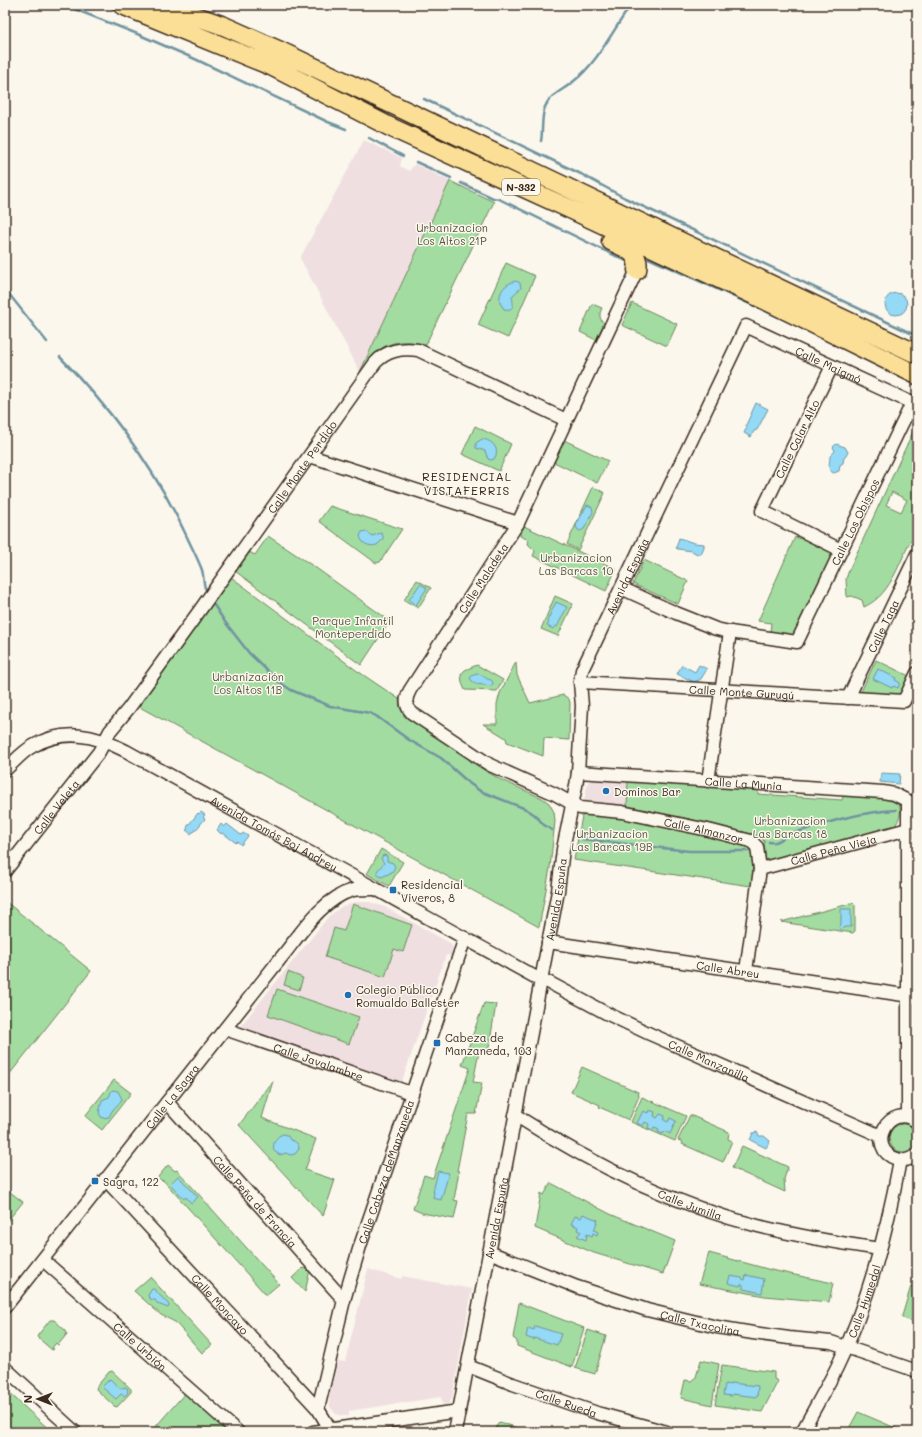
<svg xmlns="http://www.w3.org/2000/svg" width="922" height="1437" font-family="Mali,sans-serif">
	<rect width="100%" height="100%" fill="#fbf7ec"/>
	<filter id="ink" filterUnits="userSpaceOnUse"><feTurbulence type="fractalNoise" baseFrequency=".025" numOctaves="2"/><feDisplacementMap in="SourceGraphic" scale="8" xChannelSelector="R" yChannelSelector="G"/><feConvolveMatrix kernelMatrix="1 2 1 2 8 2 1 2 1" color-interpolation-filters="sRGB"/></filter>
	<g filter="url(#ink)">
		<path fill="#f0dfe1" d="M364,140L402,158L400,166L409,171L415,164L450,181L360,372L300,258Z
			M595,778L628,780L627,806L591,802L584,801L588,782Z
			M355,902H370L385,907L450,943L454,950L452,956L446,955L401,1084L239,1028L329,916L341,907Z
			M368,1269L401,1279L402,1276L472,1289L452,1399L448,1404L443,1405L441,1397L349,1411V1416H344L336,1414L330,1407L329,1396L338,1361L345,1362Z"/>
		<path fill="#a3dca0" stroke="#6f835f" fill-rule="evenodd" d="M450,181L494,202L491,208L425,346C410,339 390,340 377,352C370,358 366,365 360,372Z
			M506,263L535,276L508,338L478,325Z
			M632,303L677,324L667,346L622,325Z
			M592,304L602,308C599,314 599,319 604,323L596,340L580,332Z
			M917,423V531C899,556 895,593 864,607L862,600L852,596L847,597L846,579L849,570ZM892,492L907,500L901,512L886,505Z
			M475,426L511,444L499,471L462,454Z
			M564,440L608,461L597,483L554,462Z
			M593,487L605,493L578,550L567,544Z
			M330,506L402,529L380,562L376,563L319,521Z
			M524,526L616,569L606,591L533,556L535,551L528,544L529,540L520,536Z
			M268,536L316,568L390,621L361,665L235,571L249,552L255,555Z
			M795,537L801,539L805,537L834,553L796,637L770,633L771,623L758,621Z
			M644,560L688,581L678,604L633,584Z
			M231,577L356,670L399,699L400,707L404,716L469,758L471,762L501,780L542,798L549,803L554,812L555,821L550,868L539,927L136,705Z
			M417,580L431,588L418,608L404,600Z
			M555,596L573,604L558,636L541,629Z
			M876,660L909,676L899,695L860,694Z
			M516,662L517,675L530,703L563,695L569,699L570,703L569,740L544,738L543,756L507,742L506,738L483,724H497V704L500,693Z
			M477,665L503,680L497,691L465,690L462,683L461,674L465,670Z
			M628,780L758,790V794L842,800L844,794C856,795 879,794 889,797C905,802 902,818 893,828L766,865L764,841L759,836L708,823L627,806Z
			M605,813L752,845L755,866L751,886L574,860L582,816L586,814Z
			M381,849L403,862L389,886L367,874Z
			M5,901L91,971L5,1080Z
			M853,903L855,905V931L853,933L781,922Z
			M353,904L412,925L403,952L394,949L385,977L325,957L334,928L344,931Z
			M288,972L303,978L299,990L284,985Z
			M277,989L359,1017L349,1044L268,1015Z
			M484,1003L496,1004L488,1054L479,1052L473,1082L482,1083L476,1114H468L457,1171H459L454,1200L458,1201L454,1219L422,1213L413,1209L424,1175L433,1178L470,1068L462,1065Z
			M582,1067L638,1092L639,1096L629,1120L599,1107L600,1105L571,1092Z
			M114,1080L131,1093L102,1130L85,1116Z
			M273,1081L262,1118L316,1139L305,1170L335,1180L323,1216L239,1125Z
			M642,1097L686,1116L675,1141L631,1122Z
			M690,1115L729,1132L728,1139L732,1141L723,1162L682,1144L683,1142L678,1140Z
			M889 1138a14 14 0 1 1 28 0a14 14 0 1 1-28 0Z
			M742,1146L788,1167L784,1179L785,1192L732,1168Z
			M168,1165L175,1171L177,1170L279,1284L266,1295L163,1180L162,1181L158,1177Z
			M551,1183L610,1214L675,1241L663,1274L594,1253L535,1228L541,1193L544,1195Z
			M5,1188L23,1202L5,1224Z
			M709,1253L771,1270L833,1283L829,1302L765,1296L699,1284Z
			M307,1267L310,1270L305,1292L292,1278L303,1268L304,1269Z
			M150,1277L212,1345L202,1353L175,1322L161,1315L134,1291Z
			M914,1285L917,1287V1323L903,1318L902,1316L911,1286Z
			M519,1303L584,1328L572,1367L517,1346V1341L513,1338Z
			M50,1320H54L66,1331L67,1334L58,1345L56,1343L52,1348L54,1349L52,1350L37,1337L38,1335Z
			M588,1330L606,1336L595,1374L575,1368Z
			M701,1360L719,1364L712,1405L681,1398L685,1380L691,1381L696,1377Z
			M722,1365L774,1372V1379L778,1381L762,1412L715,1405Z
			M112,1371L131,1389V1392L117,1407L114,1406L96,1389L97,1386L109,1372Z
			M5,1380L10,1385L6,1390L52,1432H5Z
			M186,1392L231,1432H151Z
			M858,1412L905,1432H847Z
			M500,1422L529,1432H496L497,1425Z"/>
		<path fill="#94d9f6" stroke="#7093a0" d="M516,281L520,283L521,288L512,296C513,303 516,311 504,309L500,303C498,292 505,283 516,281Z
			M885 304a11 11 0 1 1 22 0a11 11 0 1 1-22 0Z
			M756,403L768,409L757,430L754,431L751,437L744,433L747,427L746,425Z
			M482,439C492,440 501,449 494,459L491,460L488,459L485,451L476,448V443Z
			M836,444L845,447L848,452L846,456L844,458L843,463L840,465L839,471L834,473L830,471C828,467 830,460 830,456L835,451L833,447Z
			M587,505L592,507L593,512L584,529L580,531L577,529L576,525Z
			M366,531L372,536L381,533L383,536V539L377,545C368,547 362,544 360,536L362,532Z
			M679,538L694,543L704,544V547L701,554H697L692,551L678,549L676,548Z
			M420,584L427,588L416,605L409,600Z
			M556,602L567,607L557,627L555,626L553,629L547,626L549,622L547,621Z
			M682,665L695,672L699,665L707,669L701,679L694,682L677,674Z
			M878,669L896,678L895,680L900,683L898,688L893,686L892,688L873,679Z
			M476,674C484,674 484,679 491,680L493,682L492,686L476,684L472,681L470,678L472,676Z
			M881,773L900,774L899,784L880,782Z
			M201,812L205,815L203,817L205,819L194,832H192L191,834L186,830L188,828L187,827L198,813L199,814Z
			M221,824L224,827L227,824L241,835L243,833L248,836L241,845L237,841L236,843L223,833L221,834L217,830Z
			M383,855L387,856V861L393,863L395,867L392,872L382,877L378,875L377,871L384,863L381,859Z
			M841,909H851V927H845L842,930L839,928L841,924Z
			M112,1090L118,1091L122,1099L121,1101L112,1111L109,1117L102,1118L99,1113L102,1100L109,1097Z
			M649,1110L655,1112L654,1116L657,1118L660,1114L665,1116L664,1120L668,1122L670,1118L676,1121L670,1134L665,1131L663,1134L658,1132L659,1129L654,1127L653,1130L648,1128L649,1124L645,1122L643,1126L637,1123L643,1111L648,1113Z
			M757,1132L759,1136H764L770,1141L766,1148L750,1140L753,1133Z
			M284,1134L288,1136L290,1140C296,1141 299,1144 299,1149L295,1154L290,1155L286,1153L280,1155L274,1151C272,1144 276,1135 284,1134Z
			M438,1171L449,1173L441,1200L433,1198L434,1192H433Z
			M178,1176L198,1197L191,1203L186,1197L184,1199L170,1184Z
			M583,1214L598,1220L594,1230L598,1232L597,1235L593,1233L592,1236L587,1234L586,1240L577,1236L581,1232L577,1230L578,1227L571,1224L575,1216L581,1218Z
			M746,1275L764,1279L762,1293L743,1289V1285L741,1284L740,1286L728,1283L730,1276L742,1278V1279L745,1280Z
			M152,1289H154L169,1305L168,1308L158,1304L155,1300H152L149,1298L148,1295Z
			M535,1326L561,1334L557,1345L534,1338V1340L526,1337L528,1328L534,1330Z
			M110,1379L121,1389L124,1387L127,1388L128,1391L127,1394L124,1396L121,1394L116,1399L102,1387Z
			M731,1383L758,1386L757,1397L732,1394V1396L723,1395L725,1384L730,1385Z"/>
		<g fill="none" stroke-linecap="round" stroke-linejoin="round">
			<path stroke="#7093a0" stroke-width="2.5" d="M64,5L135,33L195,59L328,122L346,129
				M424,99L581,174L625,198L917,336
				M369,138L403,156
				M541,141C543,130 541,117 545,107C550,94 564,90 574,81C598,62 613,30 631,5
				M416,162L451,178
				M461,183L493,198L499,199L626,261
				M644,256L794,324
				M5,289L47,342
				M60,357C113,411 155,468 187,537C192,548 198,559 202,570C204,576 203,582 205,588
				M214,605L225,622L249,653L278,681L291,690L330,706L370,713L376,716L409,740L441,758L469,783L480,791L526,809L535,815L544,825L552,830
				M582,839L689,851H749
				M769,842C779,844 785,835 794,833C829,822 859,812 896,810"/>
			<defs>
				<g id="minor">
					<path id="s1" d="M637,270L518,523L410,690C405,699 405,706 412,713L490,765L555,794L580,808L622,812L708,830L751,841L757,847L760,869L746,971"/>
					<path d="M832,366L762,511L841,550"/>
					<path d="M310,456L518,523"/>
					<path id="s2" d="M580,682L904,701L917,673"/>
					<path id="s3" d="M848,698L917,554"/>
					<path id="s4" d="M5,770C14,762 22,752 33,746C65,728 95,735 126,751L535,977L548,982L606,1013L650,1034L881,1136"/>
					<path id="s5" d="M578,772L883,792L894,794L908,801"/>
					<path d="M708,781L730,632"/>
					<path d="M908,801V1117"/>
					<path id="s6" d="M760,869L908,829"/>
					<path id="s7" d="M5,871L99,752L110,731L129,708L200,610L375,363C387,350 401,348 418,350L566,420"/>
					<path id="s8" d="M548,942L917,997"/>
					<path id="s9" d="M225,1029L411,1093"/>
					<path id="s10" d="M167,1102L344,1300"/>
					<path id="s11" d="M515,1115C590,1163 671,1204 758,1226C798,1236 839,1243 880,1249"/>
					<path d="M917,1122C889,1100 864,1149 897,1159C904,1162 911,1159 917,1155"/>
					<path id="s12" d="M105,1179L318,1409L332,1432"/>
					<path id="s13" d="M489,1252L577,1287L647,1310L717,1327L753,1333L789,1338L831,1342L917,1371"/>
					<path id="s14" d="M43,1260L238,1432"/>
					<path id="s15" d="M5,1307L280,959C300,935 321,899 353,890C360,889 367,889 374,889"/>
					<path id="s16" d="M468,1366L513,1384L597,1413L667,1432"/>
					<path d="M5,1368L75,1432"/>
					<path id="s17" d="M318,1409L344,1300L360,1246L465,938"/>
					<path d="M313,1432L459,1411"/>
					<path id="s18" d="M455,1432L558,891L563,849L576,786L578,772L582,706L580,682L582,670L746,326L912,403L797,642L730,632L716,629L676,613L621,588"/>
					<path id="s19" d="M802,1432C813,1411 826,1389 837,1367C869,1302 887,1231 900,1160"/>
				</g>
				<path id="highway" d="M122,5L271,66L390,127L570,209L773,304L917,375
					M164,5L224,26L278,50L917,354
					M611,241C624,248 641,252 637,270"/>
			</defs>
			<use href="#minor" stroke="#3b2a1e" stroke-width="15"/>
			<use href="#highway" stroke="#3b2a1e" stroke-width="21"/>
			<use href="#minor" stroke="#fbf7ec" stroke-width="12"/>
			<use href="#highway" stroke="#fbdf96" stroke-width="18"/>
		</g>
	</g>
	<g fill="#1f6fb2" stroke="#fbf7ec" stroke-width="1.5">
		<circle cx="606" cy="791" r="4"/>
		<rect x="389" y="886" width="8" height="8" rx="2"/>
		<circle cx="348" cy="995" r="4"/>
		<rect x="433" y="1039" width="8" height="8" rx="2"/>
		<rect x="91" y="1177" width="8" height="8" rx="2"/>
	</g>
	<g text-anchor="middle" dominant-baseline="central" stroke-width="3" stroke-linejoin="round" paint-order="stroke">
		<rect fill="#fbf7ec" stroke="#75685c" stroke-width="1" x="502" y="179" width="38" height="16" rx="3"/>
		<g font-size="10" font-weight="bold" fill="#3b2a1e">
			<text x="521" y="187">N-332</text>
		</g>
		<g font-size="11" fill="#55563e" stroke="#fbf7ec">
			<text x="452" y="227">Urbanizacion<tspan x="452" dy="13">Los Altos 21P</tspan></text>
			<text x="576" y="557">Urbanizacion<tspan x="576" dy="13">Las Barcas 10</tspan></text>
			<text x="353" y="620">Parque Infantil<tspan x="353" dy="13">Monteperdido</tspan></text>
			<text x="248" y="676">Urbanización<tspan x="248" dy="13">Los Altos 11B</tspan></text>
			<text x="790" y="820">Urbanizacion<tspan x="790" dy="13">Las Barcas 18</tspan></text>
			<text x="612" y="833">Urbanizacion<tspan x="612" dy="13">Las Barcas 19B</tspan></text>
		</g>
		<g font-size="11" fill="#3b2a1e" stroke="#fbf7ec">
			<text stroke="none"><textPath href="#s18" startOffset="1246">Calle Maigmó</textPath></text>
			<text transform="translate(797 439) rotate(-64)">Calle Calar Alto</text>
			<text stroke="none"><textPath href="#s7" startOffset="502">Calle Monte Perdido</textPath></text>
			<text transform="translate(855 522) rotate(-64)">Calle Los Obispos</text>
			<text stroke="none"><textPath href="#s18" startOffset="878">Avenida Espuña</textPath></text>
			<text transform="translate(483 578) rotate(-57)">Calle Maladeta</text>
			<text stroke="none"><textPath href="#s3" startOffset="80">Calle Taga</textPath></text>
			<text stroke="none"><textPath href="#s2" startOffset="162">Calle Monte Gurugú</textPath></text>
			<text stroke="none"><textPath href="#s5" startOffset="166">Calle La Munia</textPath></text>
			<text stroke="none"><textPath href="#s7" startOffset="82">Calle Veleta</textPath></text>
			<text stroke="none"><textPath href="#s1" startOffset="823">Calle Almanzor</textPath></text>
			<text stroke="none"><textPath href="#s4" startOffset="304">Avenida Tomás Boj Andreu</textPath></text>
			<text stroke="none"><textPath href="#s6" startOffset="76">Calle Peña Vieja</textPath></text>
			<text stroke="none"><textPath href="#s18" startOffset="542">Avenida Espuña</textPath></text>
			<text stroke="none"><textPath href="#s8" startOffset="182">Calle Abreu</textPath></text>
			<text stroke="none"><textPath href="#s4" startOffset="795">Calle Manzanilla</textPath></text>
			<text stroke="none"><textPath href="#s9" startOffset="99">Calle Javalambre</textPath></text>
			<text stroke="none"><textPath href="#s15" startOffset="269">Calle La Sagra</textPath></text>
			<text stroke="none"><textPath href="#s17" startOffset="247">Calle Cabeza deManzaneda</textPath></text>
			<text stroke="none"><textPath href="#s10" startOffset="133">Calle Peña de Francia</textPath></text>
			<text stroke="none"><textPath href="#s11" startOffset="197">Calle Jumilla</textPath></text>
			<text stroke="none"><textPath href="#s18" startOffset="218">Avenida Espuña</textPath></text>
			<text stroke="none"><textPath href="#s19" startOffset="145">Calle Humedal</textPath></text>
			<text stroke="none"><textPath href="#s12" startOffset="170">Calle Moncayo</textPath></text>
			<text stroke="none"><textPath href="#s13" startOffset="223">Calle Txacolina</textPath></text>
			<text stroke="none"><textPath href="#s14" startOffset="130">Calle Urbión</textPath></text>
			<text stroke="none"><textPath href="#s16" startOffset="105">Calle Rueda</textPath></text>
		</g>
		<g font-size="11" fill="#3b2a1e" stroke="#fbf7ec" text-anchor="start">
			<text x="614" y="791">Dominos Bar</text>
			<text x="401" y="884">Residencial<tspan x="401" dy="13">Viveros, 8</tspan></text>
			<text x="356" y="989">Colegio Público<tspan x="356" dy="13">Romualdo Ballester</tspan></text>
			<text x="445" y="1037">Cabeza de<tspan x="445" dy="13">Manzaneda, 103</tspan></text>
			<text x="103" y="1181">Sagra, 122</text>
		</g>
		<g font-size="12" letter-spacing="1" fill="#3b2a1e" stroke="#fbf7ec">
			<text x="467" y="476">RESIDENCIAL<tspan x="467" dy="14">VISTAFERRIS</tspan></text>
		</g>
	</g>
	<rect width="922" height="1437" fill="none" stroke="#fbf7ec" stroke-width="20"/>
	<rect x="10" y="10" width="902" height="1417" fill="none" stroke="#3b2a1e" stroke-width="1.5" filter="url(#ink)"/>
	<g transform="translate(38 1399) rotate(270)" stroke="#fbf7ec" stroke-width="3" paint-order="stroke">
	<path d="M0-3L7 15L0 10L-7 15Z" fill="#3b2a1e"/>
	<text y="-6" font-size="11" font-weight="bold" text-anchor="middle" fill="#3b2a1e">N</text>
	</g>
</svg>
